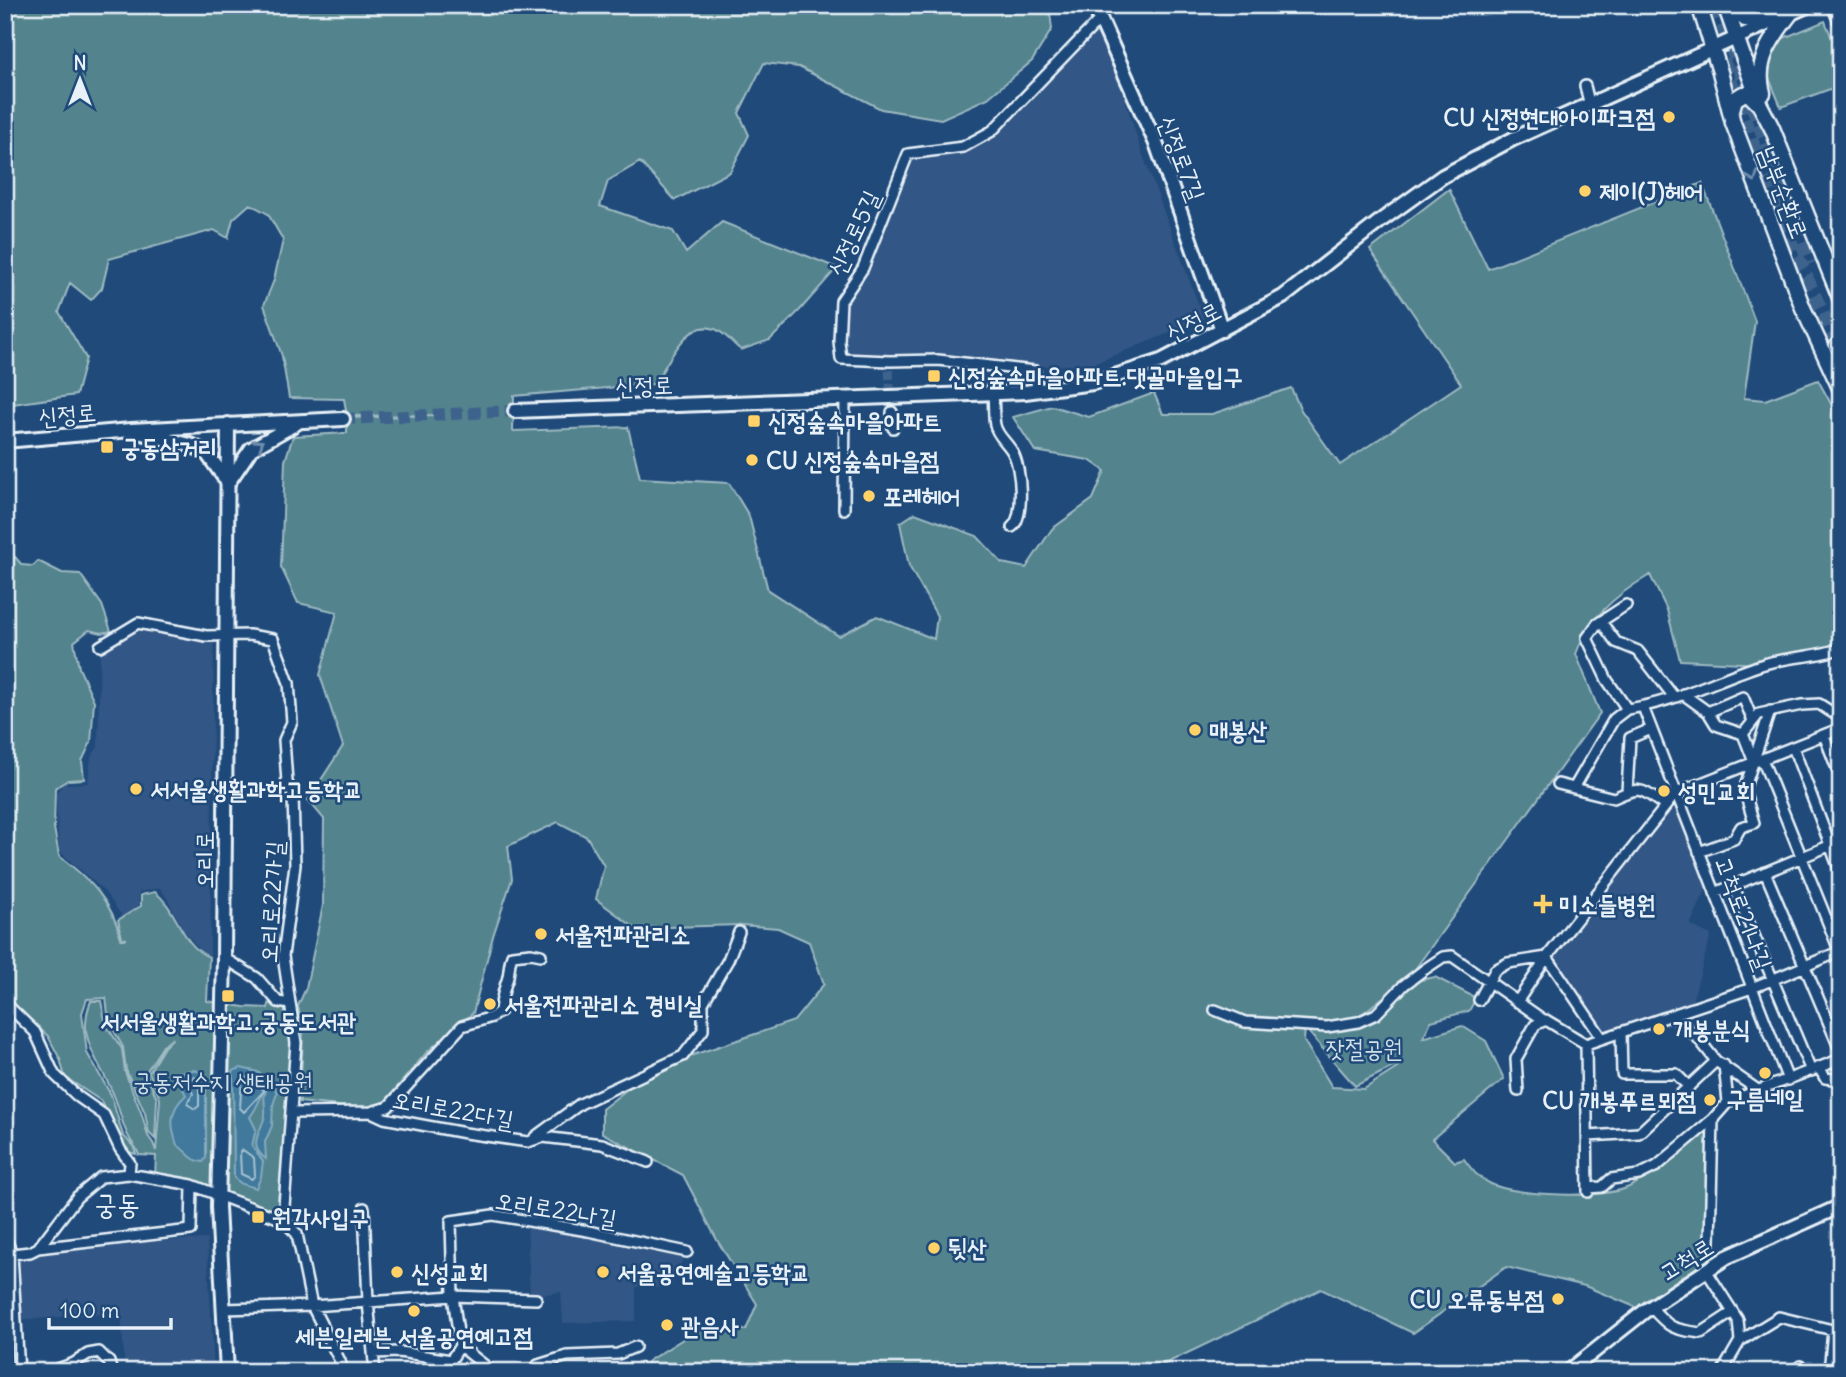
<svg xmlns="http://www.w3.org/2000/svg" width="1846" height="1377" font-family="Delius,'Poor Story',sans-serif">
	<rect width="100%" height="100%" fill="#1f4a7a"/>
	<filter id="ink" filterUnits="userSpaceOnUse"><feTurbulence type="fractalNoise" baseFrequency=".0143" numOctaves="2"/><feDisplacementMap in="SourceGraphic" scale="14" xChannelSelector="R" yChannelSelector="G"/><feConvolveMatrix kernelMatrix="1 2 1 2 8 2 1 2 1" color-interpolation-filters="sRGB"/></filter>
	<g filter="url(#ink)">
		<path fill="#335685" d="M1100,19L1141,150L1204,319L1093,364L1012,368L841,359V301L863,268L908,154L963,147L992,131Z
			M138,623L214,636L210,956L201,951L183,930L168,900L160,888L139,892V906L123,917L103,890L59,851L56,794L63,784L88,783L91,757L98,747L100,646Z
			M1676,793L1710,881L1690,925L1711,935L1690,1009L1602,1038L1547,957Z
			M527,1225L684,1256L671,1288L636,1287V1321L563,1323L561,1292L530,1296Z
			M207,1239L214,1372H125L121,1313L17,1320L12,1254L66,1245Z"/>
		<path fill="#53838d" stroke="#9ebac2" stroke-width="2" fill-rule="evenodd" d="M5,5H1049L1052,29L1032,61L988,98L941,119L881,109L799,67L764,63L739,113L749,135L730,172L675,200L640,162L608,181L600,206L673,231L686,253L722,222L837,268L800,310L770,340L741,350C733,344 724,332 715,329C686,318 668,365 654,384L514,396L513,431L628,427L640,478L729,483L749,516L768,590L839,636L877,616L934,639L937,616L909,566L900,523L915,513L977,536L1002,563L1026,568L1052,529L1093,499L1105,471L1089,460L1035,451L1013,417L1052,406L1089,417L1154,393L1163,414H1212L1291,388L1301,410L1340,465L1461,384L1370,250L1449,189L1488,269L1702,183L1755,321L1744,398L1765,400L1818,380L1841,422V648L1762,664L1680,660L1667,610L1650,575C1618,593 1588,618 1576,654L1600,713L1410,976L1358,1017L1318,1024L1348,1023L1387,1010L1406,983L1435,977L1476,998L1469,1011L1431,1021L1423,1038L1462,1026L1486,1041L1504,1079L1432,1139L1455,1162L1464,1159C1472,1170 1478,1178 1491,1184C1516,1196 1604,1199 1629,1187C1661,1171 1687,1143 1713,1119L1710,1242L1727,1257L1645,1311L1585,1286L1506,1267L1413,1333L1321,1289L1148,1372H641L648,1361L699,1329L746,1330L757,1304L717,1240L683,1175L602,1133V1109L635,1083L696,1054L794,1021L824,984L809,942L778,928L741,925L635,928L596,899L604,866L587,837L558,822L508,846L512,879L493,936L473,1013L427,1052L378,1110L300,1102L303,1034L298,1006L306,988L323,905L324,819L308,800L343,746L320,675L337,612L298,603L281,567L285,461L293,436L347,433V418L441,415L347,416L344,399L289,398L282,356L264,305L274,280L283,240L268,214L250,204L233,219L228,238L214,230L109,259L102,288L91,300L70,283L59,312L86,358L76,395L5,405ZM1305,1028L1355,1086L1401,1063L1397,1068L1364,1089L1332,1087L1304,1041Z
			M1825,21L1841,61V85L1781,107L1757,49Z
			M15,557L22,565L33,566L38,561L62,573L80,574L102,605L111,631L102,633L89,630L74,642L79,668L94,701L91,742L82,761L84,779L68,780L55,788L54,828L59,856C89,879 112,900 121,939H127L122,938L118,920L141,906V895L155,892C178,910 180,944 209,957L207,1001L244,1007L268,1008L271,998L289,1007L293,1038L277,1214L191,1180L155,1177L156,1156L139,1155C136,1146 129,1140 126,1131C120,1117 118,1102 111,1089C97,1058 76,1036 91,1001H101L106,1025L122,1049L125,1072L142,1115L148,1136L153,1143L156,1151L160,1099L149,1072L164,1047L173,1038L163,1046L146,1072L157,1099L155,1139L149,1133L145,1113L126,1070L123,1047L109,1022L106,998L87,999L82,1013L87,1053L111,1095L123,1135L133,1146L136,1154L125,1151L101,1101L65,1077L60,1059L48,1036L18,1009L5,990V561Z"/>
		<path fill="#41799b" stroke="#84a9c0" stroke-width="2" d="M241,1068L258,1072L269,1082C261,1094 259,1105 250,1117L256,1129L252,1146L263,1161L261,1177L256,1188L242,1184L234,1178L233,1071Z
			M194,1070L206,1074V1158L203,1162C192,1162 186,1150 177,1145C170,1125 169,1110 186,1095L181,1085L173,1076L174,1073Z
			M273,1084L277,1093L273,1105L272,1126L265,1142L266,1159C248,1146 259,1135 264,1119C269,1106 257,1094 273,1084Z"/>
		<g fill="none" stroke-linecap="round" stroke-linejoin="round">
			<path stroke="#a5c1d3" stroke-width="2" d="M195,1077L199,1081V1106L195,1109L187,1104L193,1094L188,1081Z
				M242,1077L256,1079L264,1091L244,1112L240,1108Z
				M243,1150L254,1158L255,1175L252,1179L241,1174L240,1153Z"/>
			<path stroke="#3d638d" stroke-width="9" stroke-dasharray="9 4.5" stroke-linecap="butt" d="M889,370L892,412"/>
			<path stroke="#3d638d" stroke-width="12" stroke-dasharray="12 6" stroke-linecap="butt" d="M343,419L515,411"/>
			<path stroke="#3d638d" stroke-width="14" stroke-dasharray="14 7" stroke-linecap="butt" d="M1716,5L1810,264
				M1723,60L1779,216L1837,346"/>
			<defs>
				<path id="street" d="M1832,5L1841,27
					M1585,86L1590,106
					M1037,391L1035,371L938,360L890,361L841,359L839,341L841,301L863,268L908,154L963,147L992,131L1100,19
					M993,392C994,403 993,415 995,425C997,436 1008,443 1013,453C1021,467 1025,517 1012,527
					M892,412L893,428
					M844,509L845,397
					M1626,605L1597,624L1587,638L1607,680L1627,709C1674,703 1717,679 1761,665C1787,656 1816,658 1841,648
					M1601,622L1616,642L1638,651L1674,697
					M100,646L138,623L206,636L249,635L273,639L289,683L292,722L284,740L287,782L293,795L295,865L283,956L296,1043L283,1220L297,1234L312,1306L340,1361L343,1372
					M1683,694L1708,712L1716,725L1743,734L1759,714L1802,705L1819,704L1841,718
					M1643,707L1788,1080
					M1708,712L1743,697L1753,721
					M1743,734L1754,762
					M1824,735L1841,779
					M1793,747L1841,874
					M1762,759L1841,955
					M1558,784L1614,798C1642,785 1641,789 1665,806
					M1574,788L1614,719L1627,709
					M1627,792L1630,738L1651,729
					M1699,852L1734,839L1741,827L1754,823L1744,790L1770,711
					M1765,872L1841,1052
					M1733,885L1811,1071
					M1715,893L1841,841
					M224,958L257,978L278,1002L290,1004
					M1479,1000L1495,970L1508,963L1547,957
					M1517,1002L1547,957
					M5,1003L35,1032L54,1074L77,1096L104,1115L120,1149L130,1163L129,1174
					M1215,1010L1245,1022L1327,1027L1358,1022L1376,1014L1404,985L1425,969L1443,957L1452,956L1545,1021
					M1673,1015L1697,1037L1716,1061L1759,1091
					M1621,1032L1622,1074H1676L1689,1087
					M1602,1038L1547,957L1676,793L1841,728
					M1586,1044L1588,1192
					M1724,1065L1728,1102
					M1819,1068L1825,1078L1841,1080
					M1518,1091L1516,1059L1535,1025L1546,1020L1586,1044L1752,988L1841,951
					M371,1112L388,1107L462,1026L492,1017L500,1011C501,1001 503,993 506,983C510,975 508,966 512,955L531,953L541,955
					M293,1113L371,1112L384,1118L465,1133L528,1142L543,1137L602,1144L648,1162
					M1588,1136L1639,1133L1716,1061
					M535,1137L580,1104L683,1056L703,1030V1003L728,960L739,932
					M1588,1188L1602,1187L1611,1179L1639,1175L1657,1166L1713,1119L1728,1102L1841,1059
					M364,1208L368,1302L375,1372
					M5,1237L12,1254L19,1372
					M1710,1242L1713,1119
					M38,1248L191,1230L192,1185
					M12,1254L30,1252L38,1248L77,1197L101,1177L129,1174L192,1185L283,1220
					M1706,1270L1738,1320L1740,1341L1722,1372
					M1651,1307C1670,1329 1672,1329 1701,1333L1733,1312
					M224,1309L312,1306L453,1296L536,1299
					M1740,1341L1779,1317L1841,1332
					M460,1346L493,1372
					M374,1353L399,1352L451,1360L460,1346L453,1296L451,1221L493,1215L588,1231L687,1252
					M49,1372L74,1363L88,1354L99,1352L109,1362L112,1372
					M534,1372L538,1365L567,1356L618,1354L635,1347
					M1798,1372L1800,1366
					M1829,1372L1833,1331"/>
				<path id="secondary" d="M1094,5L1157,146L1222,330
					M515,411L1025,392L1093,383L1161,361L1283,297L1383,219L1443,176L1513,139L1809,5
					M138,432L190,445L206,452L228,483L251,449L297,423
					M5,441L131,430L343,419
					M227,1372L218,1207L224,958L228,424
					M1568,1372L1645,1311L1727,1257L1841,1206"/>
				<path id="primary" d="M1699,5L1720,72L1733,123L1803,308L1841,390
					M1725,5L1760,105L1772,128L1841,300
					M1731,5L1745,19L1774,21
					M1763,93C1754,61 1772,38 1790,14
					M1731,113L1735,99L1743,94H1749L1759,104
					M1837,346L1841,355"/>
			</defs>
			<use href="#street" stroke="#e8f1f8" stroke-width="14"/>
			<use href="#secondary" stroke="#e8f1f8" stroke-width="18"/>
			<use href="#primary" stroke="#e8f1f8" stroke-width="19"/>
			<use href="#street" stroke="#1f4a7a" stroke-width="9"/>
			<use href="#secondary" stroke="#1f4a7a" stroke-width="12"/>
			<use href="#primary" stroke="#1f4a7a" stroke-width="14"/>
		</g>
		<defs><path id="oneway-chevron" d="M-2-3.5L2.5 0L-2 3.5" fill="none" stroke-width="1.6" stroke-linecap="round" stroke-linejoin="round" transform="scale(1.75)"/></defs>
		<g stroke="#6f8dac">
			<use href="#oneway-chevron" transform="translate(1753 177) rotate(69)"/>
			<use href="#oneway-chevron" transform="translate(259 444) rotate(-35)"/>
		</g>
	</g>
	<g fill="#ffd166" stroke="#1f4a7a" stroke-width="2.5">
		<circle cx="1669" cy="117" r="7"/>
		<circle cx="1585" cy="191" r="7"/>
		<rect x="927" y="369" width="14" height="14" rx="3.5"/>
		<rect x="747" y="414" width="14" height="14" rx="3.5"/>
		<rect x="100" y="440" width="14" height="14" rx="3.5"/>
		<circle cx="752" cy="460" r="7"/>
		<circle cx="869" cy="496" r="7"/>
		<circle cx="1195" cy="730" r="7"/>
		<circle cx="136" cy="789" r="7"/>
		<circle cx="1664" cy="791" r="7"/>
		<path d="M1539.5 893.5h7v7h7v7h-7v7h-7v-7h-7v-7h7z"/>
		<circle cx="541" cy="934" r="7"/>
		<rect x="221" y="989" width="14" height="14" rx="3.5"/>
		<circle cx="490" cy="1004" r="7"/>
		<circle cx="1659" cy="1029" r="7"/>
		<circle cx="1765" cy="1073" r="7"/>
		<circle cx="1710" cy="1100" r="7"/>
		<rect x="251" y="1210" width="14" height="14" rx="3.5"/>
		<circle cx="934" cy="1248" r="7"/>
		<circle cx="397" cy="1272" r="7"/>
		<circle cx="603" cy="1272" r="7"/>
		<circle cx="1558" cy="1299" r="7"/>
		<circle cx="414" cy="1311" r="7"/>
		<circle cx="667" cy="1325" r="7"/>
	</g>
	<g text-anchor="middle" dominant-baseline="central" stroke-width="5" stroke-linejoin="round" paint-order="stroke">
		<g font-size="24" font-weight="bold" fill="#e8f1f8" stroke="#1f4a7a" text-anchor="start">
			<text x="1655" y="117" text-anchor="end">CU 신정현대아이파크점</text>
			<text x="1599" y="191">제이(J)헤어</text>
			<text x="948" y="376">신정숲속마을아파트.댓골마을입구</text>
			<text x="768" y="421">신정숲속마을아파트</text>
			<text x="121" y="447">궁동삼거리</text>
			<text x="766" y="460">CU 신정숲속마을점</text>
			<text x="883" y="496">포레헤어</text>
			<text x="1209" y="730">매봉산</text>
			<text x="150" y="789">서서울생활과학고등학교</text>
			<text x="1678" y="791">성민교회</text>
			<text x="1559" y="904">미소들병원</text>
			<text x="555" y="934">서울전파관리소</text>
			<text x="504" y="1004">서울전파관리소 경비실</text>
			<text x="228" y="1021" text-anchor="middle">서서울생활과학고.궁동도서관</text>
			<text x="1673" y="1029">개봉분식</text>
			<text x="1765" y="1098" text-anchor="middle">구름네일</text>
			<text x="1696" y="1100" text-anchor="end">CU 개봉푸르뫼점</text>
			<text x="272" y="1217">원각사입구</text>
			<text x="948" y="1248">뒷산</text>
			<text x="411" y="1272">신성교회</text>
			<text x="617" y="1272">서울공연예술고등학교</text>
			<text x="1544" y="1299" text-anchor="end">CU 오류동부점</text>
			<text x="681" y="1325">관음사</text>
			<text x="414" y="1336" text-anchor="middle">세븐일레븐 서울공연예고점</text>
		</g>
		<g font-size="24" fill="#e8f1f8" stroke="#1f4a7a">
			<text transform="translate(1182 158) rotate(69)">신정로7길</text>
			<text transform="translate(1784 192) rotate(69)">남부순환로</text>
			<text transform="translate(853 233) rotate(-65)">신정로5길</text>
			<text transform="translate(1193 321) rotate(-27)">신정로</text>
			<text transform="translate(644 385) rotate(-2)">신정로</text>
			<text transform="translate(67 414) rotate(-5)">신정로</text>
			<text transform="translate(204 860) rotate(-90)">오리로</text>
			<text transform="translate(271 902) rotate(-87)">오리로22가길</text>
			<text transform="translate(1744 913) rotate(69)">고척로21나길</text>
			<text transform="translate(453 1109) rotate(10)">오리로22다길</text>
			<text transform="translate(556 1209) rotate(9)">오리로22나길</text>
			<text transform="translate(1686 1259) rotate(-32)">고척로</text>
		</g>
		<g font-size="24" fill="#d2e0e8" stroke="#1f4a7a">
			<text x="1364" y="1048">잣절공원</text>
			<text x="223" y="1081">궁동저수지 생태공원</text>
		</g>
		<g font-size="28" fill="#e8f1f8" stroke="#1f4a7a">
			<text x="117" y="1204">궁동</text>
		</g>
	</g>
	<rect width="1846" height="1377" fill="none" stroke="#1f4a7a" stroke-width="28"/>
	<rect x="14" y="14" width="1818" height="1349" fill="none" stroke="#e8f1f8" stroke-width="2.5" filter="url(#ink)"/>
	<g transform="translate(80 80)" stroke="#1f4a7a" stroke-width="5" paint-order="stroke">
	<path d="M0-5L12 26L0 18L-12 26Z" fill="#e8f1f8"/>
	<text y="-10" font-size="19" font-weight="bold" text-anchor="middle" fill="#e8f1f8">N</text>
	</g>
	<path d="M49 1318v10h122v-10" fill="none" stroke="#e8f1f8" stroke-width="3.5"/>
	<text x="60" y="1318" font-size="21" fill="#e8f1f8" stroke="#1f4a7a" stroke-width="5" paint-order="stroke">100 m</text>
</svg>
